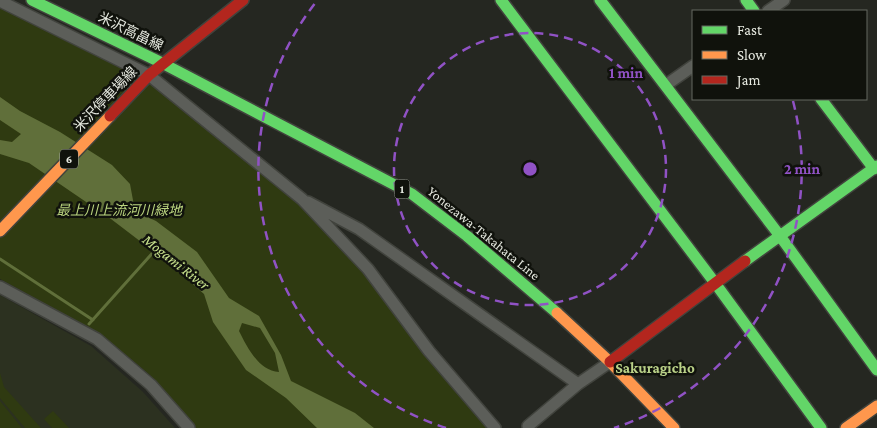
<svg xmlns="http://www.w3.org/2000/svg" width="877" height="428" font-family="'Crimson Pro','Noto Sans JP',serif">
	<rect width="100%" height="100%" fill="#252721"/>
	<path fill="#2c3120" d="M0,295L91,346L143,392L175,428H0Z"/>
	<path fill="#2f3a11" d="M0,6L113,62L159,90L297,203L364,272L491,428H196L150,375L99,333L0,279Z
		M0,373L4,387L41,428H25L0,398Z
		M0,401L22,428H0Z
		M53,411L69,428H52L44,419Z"/>
	<path fill="#606f3a" fill-rule="evenodd" d="M0,97L20,111L60,132L112,165L130,184L135,211L156,221L197,252L229,298L259,316L281,355L291,381L355,413L374,428H317L286,398L246,370L213,322L204,294L170,264L111,219L29,163L0,154V140L12,142L21,134L0,120ZM242,323L260,328L275,353L279,372C259,371 247,347 239,331Z"/>
	<g fill="none" stroke-linecap="round" stroke-linejoin="round">
		<path stroke="#606f3a" stroke-width="3" d="M0,259L93,320
			M89,324L157,248"/>
		<defs>
			<path id="street" d="M0,1L149,75L302,199L368,269L429,351L495,428
				M768,11L784,0
				M666,85L693,66
				M308,202L359,229L578,384
				M0,287L97,339L151,385L189,428
				M528,426L578,384L610,362"/>
			<path id="fast" d="M32,0L162,63L412,194L467,236L557,313
				M501,0L715,283L821,428
				M600,0L780,236L877,370
				M746,0L754,11
				M821,99L874,169
				M745,261L877,166"/>
			<path id="slow" d="M0,231L110,116
				M557,313L610,362L674,428
				M846,428L877,406"/>
			<path id="jam" d="M110,116L149,75L243,0
				M610,362L745,261"/>
		</defs>
		<use href="#street" stroke="#41433d" stroke-width="14"/>
		<use href="#fast" stroke="#41433d" stroke-width="14"/>
		<use href="#slow" stroke="#41433d" stroke-width="14"/>
		<use href="#jam" stroke="#41433d" stroke-width="14"/>
		<use href="#street" stroke="#5c5e59" stroke-width="11"/>
		<use href="#fast" stroke="#63d668" stroke-width="11"/>
		<use href="#slow" stroke="#ff974d" stroke-width="11"/>
		<use href="#jam" stroke="#b3261e" stroke-width="11"/>
	</g>
	<g fill="none" stroke="#9052c5" stroke-width="2.5" stroke-dasharray="9 6">
		<circle cx="530" cy="169" r="136"/>
		<path d="M446 428A272 272 0 0 1 316 2M793 101A272 272 0 0 1 614 428"/>
	</g>
	<g text-anchor="middle" dominant-baseline="central" stroke-width="5" stroke-linejoin="round" paint-order="stroke">
		<g fill="#10120c" stroke="#a5a8a0" stroke-width="1">
			<rect x="60" y="149.5" width="18" height="19" rx="4"/>
			<rect x="394.5" y="179.5" width="15" height="19" rx="4"/>
		</g>
		<g font-size="12" font-weight="bold" fill="#e5e8df">
			<text x="69" y="159">6</text>
			<text x="402" y="189">1</text>
		</g>
		<g font-size="14" fill="#e5e8df" stroke="#10120c">
			<text transform="translate(131 31) rotate(26)">米沢高畠線</text>
			<text transform="translate(105 99) rotate(-46)">米沢停車場線</text>
			<text transform="translate(484 233) rotate(39)">Yonezawa-Takahata Line</text>
		</g>
		<g font-size="14" font-style="italic" fill="#bad47f" stroke="#10120c">
			<text x="119" y="210">最上川上流河川緑地</text>
		</g>
		<g font-size="15" font-style="italic" fill="#c8e28d" stroke="#10120c">
			<text transform="translate(176 262) rotate(38)">Mogami River</text>
		</g>
		<g font-size="15" font-weight="bold" fill="#bad188" stroke="#10120c">
			<text x="655" y="368">Sakuragicho</text>
		</g>
	</g>
	<circle cx="530" cy="169" r="8" fill="#9052c5" stroke="#10120c" stroke-width="2.5"/>
	<g font-size="15" text-anchor="middle" font-weight="bold" fill="#9052c5" stroke="#10120c" stroke-width="5" stroke-linejoin="round" paint-order="stroke">
		<text x="626" y="78">1 min</text>
		<text x="802" y="174">2 min</text>
	</g>
	<rect x="692" y="10" width="175" height="90" fill="#10120c" stroke="#656860"/>
	<rect x="702" y="26" width="25" height="8" fill="#63d668" stroke="#656860"/>
	<text x="737" y="35" font-size="15" fill="#e5e8df">Fast</text>
	<rect x="702" y="51" width="25" height="8" fill="#ff974d" stroke="#656860"/>
	<text x="737" y="60" font-size="15" fill="#e5e8df">Slow</text>
	<rect x="702" y="76" width="25" height="8" fill="#b3261e" stroke="#656860"/>
	<text x="737" y="85" font-size="15" fill="#e5e8df">Jam</text>
</svg>
